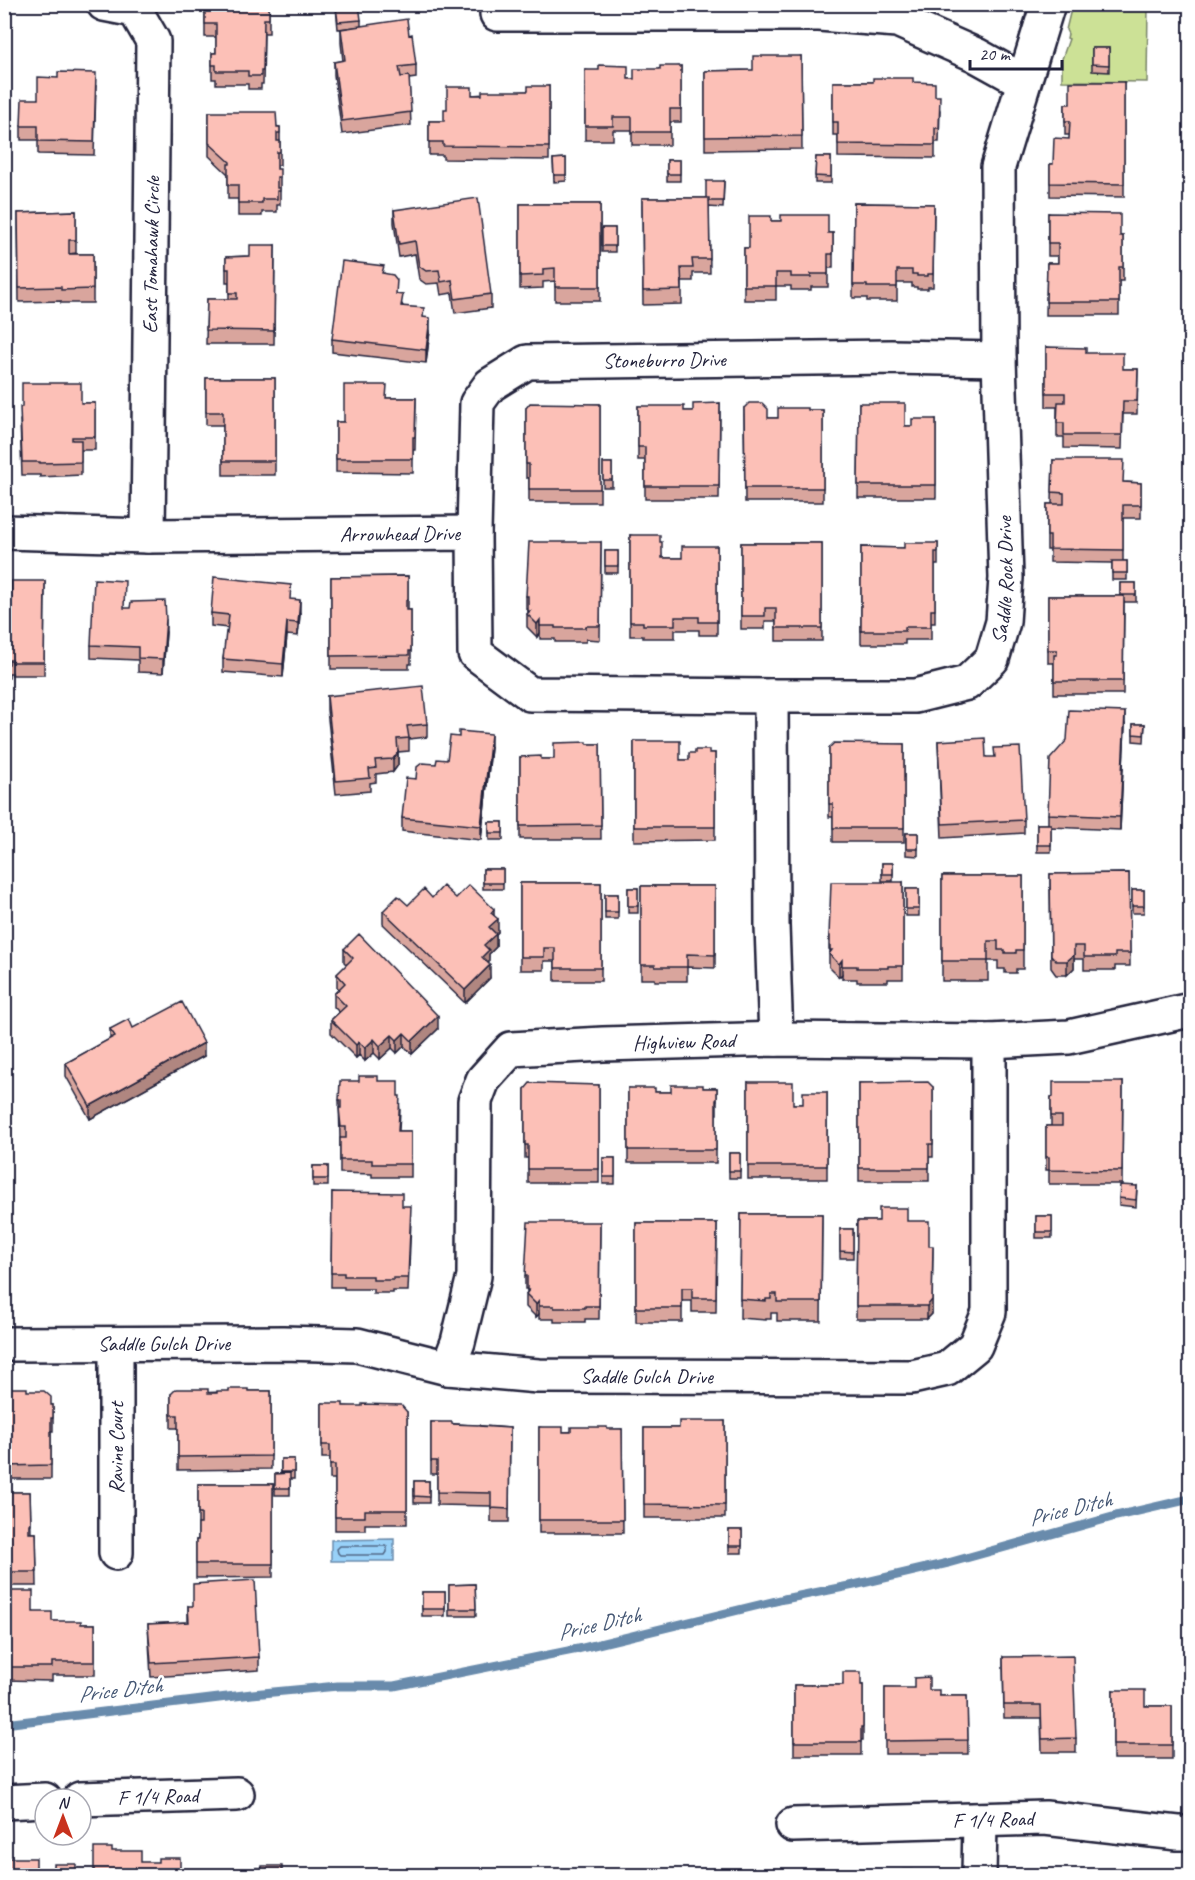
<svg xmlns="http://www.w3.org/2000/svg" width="1195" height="1880" font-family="Caveat,sans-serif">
	<rect width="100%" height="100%" fill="#fff"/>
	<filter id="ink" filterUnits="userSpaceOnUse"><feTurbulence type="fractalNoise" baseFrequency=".0167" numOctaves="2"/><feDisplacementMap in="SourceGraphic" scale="12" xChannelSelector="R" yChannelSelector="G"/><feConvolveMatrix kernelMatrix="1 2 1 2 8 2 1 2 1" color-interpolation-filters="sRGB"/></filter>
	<g filter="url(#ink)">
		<path fill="#cce196" stroke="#778268" stroke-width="1.5" d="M1072,5H1148L1147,82L1062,81V59L1069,39L1067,38L1068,34L1066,30Z"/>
		<path fill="#98d1f8" stroke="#698bac" stroke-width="1.5" d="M394,1539V1561H331V1540Z"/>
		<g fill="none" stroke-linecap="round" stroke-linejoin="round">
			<path stroke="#516887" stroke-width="1.5" d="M340,1546H385L387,1547V1552L385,1555H340L338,1553L337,1549Z"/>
			<path stroke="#698bac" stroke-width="9" d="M4,1724L252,1694L338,1686H394L578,1649L784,1599L854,1585L948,1563L1116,1516L1190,1499"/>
			<defs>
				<g id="minor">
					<path d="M104,4L135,10L153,41L148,536"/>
					<path d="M497,14H819L897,20L976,55L1023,81"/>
					<path id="s1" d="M4,532L148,536L474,533L475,653L530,694L771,696"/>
					<path id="s2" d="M474,533L477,403L490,385L527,362L891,357L999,359"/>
					<path id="s3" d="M776,1039L772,926L771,696H915L967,683L992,659L1003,622L1006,578L999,359L998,167L1048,4"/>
					<path id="s4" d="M4,1344L283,1343L357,1345L448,1368L538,1376L912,1377L947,1369L975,1346L989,1312V1041"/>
					<path d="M116,1344V1553"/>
					<path id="s5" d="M448,1368L458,1342L474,1276L475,1101L483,1080L511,1049L603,1044L776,1039L989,1041L1069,1037L1190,1010"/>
					<path id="s6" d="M80,1799L237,1794"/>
					<path d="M4,1802L45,1800"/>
					<path id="s7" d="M793,1825L1045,1818L1178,1833H1190"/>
					<path d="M979,1876L980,1820"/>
				</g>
			</defs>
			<use href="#minor" stroke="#22223b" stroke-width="38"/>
			<use href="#minor" stroke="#fff" stroke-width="33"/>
		</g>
		<path fill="#d9a59d" stroke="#22223b" stroke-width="1.5" d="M205,4H269V33H264L263,84H261V89H248V84H216V79H212V53H216V37H205Z
			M336,7L361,20V26L409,35L416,65V78L409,79L411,125L342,134L334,75V62L343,61L341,43V29L357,27L338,29Z
			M1092,48H1109V72L1092,71Z
			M801,56L802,149L705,150V71L753,70Z
			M681,66V122H670V145H632V130H613V140H585V70L628,79H634L660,69Z
			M833,82H913L935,96L940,110L939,142H935V158L838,157V135H833Z
			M1124,82V197L1050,196V164H1053L1069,139L1070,135H1065V104H1070Z
			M96,86L94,155L38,154V140H21V126L38,99Z
			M549,86V160L443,159V155H429V121H444L472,95L528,91Z
			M209,112L280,127V165H277V169L280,177V205H277V212H262V216H238V199H228V174L209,156Z
			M816,157H831V183H815Z
			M566,158V181L554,182L553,159Z
			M667,160H680V181H667Z
			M724,181L723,208L709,207L710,273H693V281H682V304L643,305L642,198H706Z
			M854,203L934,204L933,287H928V289H917V287H912V283H897V301H867V298H853Z
			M520,204H600V301H555V281L543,282V288L520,289Z
			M394,210L491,294V308L455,313L452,293L441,295L439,283L426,284L419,279L415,254L399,257L394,223Z
			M76,211V253L69,254H93V303H61V301L19,302L18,213Z
			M1048,213L1120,236H1123V281H1119V315H1046L1047,263H1058V256H1048Z
			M771,221H781L828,233H833V268H828V287H811V290H791V286H776V300H744V248H749Z
			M602,228H615V252H602Z
			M275,245L274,344H206L207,299H229V282H226V257L250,256Z
			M384,273L397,295L403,306L430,331L426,363L332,352V339Z
			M1046,347L1086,353L1123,369H1138L1137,414H1123L1122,449L1064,448V437H1057V407H1046Z
			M206,378H275V475H223V425H206Z
			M387,398H416L415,450H413V473L336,472V422H344Z
			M81,403H95V450H81V475L40,477V475H22L20,420Z
			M720,403L719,499H645V460H638V406L684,411H693Z
			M859,403L905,426H912L936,419V498H858Z
			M600,404V502H529V478H526V408Z
			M744,408L768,418H778L808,410H823V502H745Z
			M1053,460L1123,482L1141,483V518H1123V561H1127V580H1112V563L1050,562V550H1047V504H1052Z
			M603,463H612V487H603Z
			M630,535L660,542L662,558H682L717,546V635H699V630H675V638H643V636H630Z
			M601,542L600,640L586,639V642H555V639H540V633L537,637L527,627V614L528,613V609H526V596Z
			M741,543H822V641H776V621H765V629H741Z
			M938,543V565H935V623H931V640H905V644H861V547L904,548Z
			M605,551H618V573H605Z
			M408,576V610H411V664H409V669H331V577Z
			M45,581L44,675H12V673H9V678H4V603H11Z
			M1120,583H1136V602H1124L1123,694H1054V663H1048V596H1120Z
			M124,608L166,632L163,673L138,672V660L91,658V645Z
			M211,613L300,614L298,636L287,635L283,677L223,672V659L228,628L211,626Z
			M327,696L427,724V737L409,739V751L398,752V765L393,772L376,774V782L370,783V791L336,794L327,710Z
			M1133,724H1145L1144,742L1133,741Z
			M1125,725L1120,830L1051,827V852H1037V824H1048V814Z
			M634,741L680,760H689L709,753H715V840L634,841Z
			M938,741L986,757L1024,820V833L942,838Z
			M587,744H600L601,839H520V757L541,759H554Z
			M904,744V842H833V817H829V748Z
			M491,748L481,840L402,831V818L416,779L436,764L447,760Z
			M489,822H503V840H489Z
			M906,833H918V856L906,855Z
			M882,863H893V881H882Z
			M483,869H503V889H483Z
			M1129,873L1130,966H1115V970H1084V959H1074V968L1067,975H1056L1051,968L1050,874Z
			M942,876H1023V969H1016V973H1005V969H998V961H988V981H942Z
			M903,882V979H888V982H857V979H842V974L839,977L829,967V954L830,952V949H829V936Z
			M520,883H601V981H555V961H544V970H520Z
			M641,886H715V968L687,967V981H655V979H641Z
			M628,888H638V913H628Z
			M906,889H919V916H906Z
			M1132,890H1144V913H1132Z
			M605,894H618V919H605Z
			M432,898H456L494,916L498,932L496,934V947L489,954L488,964L490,978L465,1003L383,924V911L408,905Z
			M344,949L438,1029L412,1054L404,1046L397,1053L392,1048L380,1059L374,1053L365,1061L359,1055L356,1058L331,1033V1020L339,1012L334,1007V994L339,989L337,987V974L347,965L344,962Z
			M133,1028L204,1056L90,1119L66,1076V1063L110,1039V1029Z
			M378,1081L398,1096L400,1110L399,1131H411V1177H372V1174L340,1173V1138L339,1100Z
			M748,1082L793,1104H803L827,1092V1179H748Z
			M1123,1082L1122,1184H1049V1170H1046V1126H1051V1097Z
			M859,1083L933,1087V1157H929V1181H859Z
			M599,1085V1183H528V1158H525V1089Z
			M628,1088L655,1092H671L703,1088H717V1114H716V1163H628Z
			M729,1153H740V1178H729Z
			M603,1158H615V1184H603Z
			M313,1166H328V1186H313Z
			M1137,1186L1136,1207L1119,1205V1198Z
			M332,1192L402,1206L411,1220L408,1291H393V1293H373V1289H344V1287H331Z
			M741,1214H822L821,1321H777V1313H771V1319H766V1320L740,1318Z
			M1036,1216H1052V1238H1036Z
			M857,1221H907L929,1246L932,1314L927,1319H856Z
			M600,1222L599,1319H585V1322H554V1319H539V1314L536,1317L526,1307V1294L527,1292V1289H525V1276Z
			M636,1223H717L716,1312H692V1301H682V1322H636Z
			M840,1229H853V1258H840Z
			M4,1388L27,1391L51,1405H53V1431H51V1479H4Z
			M248,1391H271V1469L178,1470V1428H171V1394Z
			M322,1403L343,1406L407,1412V1524H365V1530H335V1479H330V1458H322Z
			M725,1421V1518H644V1428H679Z
			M431,1422L510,1428L509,1522H491V1506L437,1505V1474H431Z
			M539,1427L563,1432L622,1429L623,1533H539Z
			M281,1459H294V1479H290V1495H275V1474H281Z
			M414,1481H429V1503H414Z
			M198,1484H273V1577L196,1578V1540H198Z
			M4,1492H30L31,1533H36L37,1586H4Z
			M729,1530H742V1553H729Z
			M475,1584L476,1616H449V1585Z
			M4,1591L33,1612L52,1621L81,1624H95V1675H52V1681L4,1680Z
			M422,1592H445V1616H422Z
			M188,1606L259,1657V1670L151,1677L148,1624L188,1622Z
			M1003,1657L1076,1738V1752H1042L1041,1718H1004Z
			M794,1685H863V1740H861V1755H794Z
			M885,1688L929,1690L939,1696H967L968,1754H885Z
			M1113,1690L1145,1706H1172V1759H1113Z"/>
		<path fill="#b08680" stroke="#22223b" stroke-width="1.5" d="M430,318V331L426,363V350Z
			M300,600V614L298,636V623Z
			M166,619V632L163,673V659Z
			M540,620V633L537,637V624Z
			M287,622V635L283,677V664Z
			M1125,712V725L1120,830V817Z
			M491,734V748L481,840V826Z
			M398,752V765L393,772V759Z
			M494,909V922L498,919V932L496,934V947L489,954V963L482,970V957L484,945L489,927L491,913Z
			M1074,955V968L1067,975V961Z
			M842,960V974L839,977V964Z
			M490,965V978L465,1003V990Z
			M438,1016V1029L412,1054V1041Z
			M404,1033V1046L397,1053V1040Z
			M392,1035V1048L380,1059V1046Z
			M374,1039V1053L365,1061V1048Z
			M359,1042V1055L356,1058V1045Z
			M204,1043V1056L90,1119V1106Z
			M933,1246L932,1314L927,1319V1306Z
			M539,1300V1314L536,1317V1304Z"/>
		<path fill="#fcc0b7" stroke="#22223b" stroke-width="1.5" d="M205,4H269V19H264L263,71H261V76H248V71H216V65H212V53H216V24H205Z
			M355,4H359L361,20L338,22L336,7Z
			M407,19L409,35L412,34L416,65L399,67L401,77L409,76L411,112L342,121L334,62L345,60L341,29Z
			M1092,48H1109V65L1092,64Z
			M753,56H801L802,136L705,137V71L753,70Z
			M599,65L628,66V79H634V69H660V66H681V109H670V132H632V117H613V126H585V70H599Z
			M58,72L96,73L94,142L38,141V126H21L22,99H38V77L58,78Z
			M873,78H913V82L935,83V96H940L939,128H935V145L838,144V122H833V82H873Z
			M1070,82H1124V184L1050,183V164H1053L1054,138L1069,139L1070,121H1065V104H1070Z
			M528,86H549V147L443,146V142H429V121H444V109H447V87H472V95H482V91H528Z
			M209,112H276L277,127H280V133H277V141H280V152H277V169H280V177H277V188H280V191H277V199H262V203H238V185H228V164H230V162L209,143Z
			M816,157H831V177L815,176Z
			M566,158V175H554L553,159Z
			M667,160H680V174H667Z
			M706,181H724L723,201H709V198H706Z
			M478,198L491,294L455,299L452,280L441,282L439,270L426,271L419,266L415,241L399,244L394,210Z
			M642,198H709L710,259H692L693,268H681L682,290L643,291Z
			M854,203L934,204L933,274H928V276H917V274H912V270H897V287H867V285H853Z
			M520,204H600V287H555V268L543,269V275L520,276Z
			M76,211V240H69V254H93V289L61,290V287L19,288L18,213Z
			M1048,213L1120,214V236H1123V267H1119V302H1046L1047,263H1058V243H1048Z
			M781,215H828V233H833V254H828V274H811V277H791V273H776V286H744V248H749V216H771V221H781Z
			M602,228H615V246H602Z
			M250,245H275L274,331L206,330L207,299H237V293H229V269H226V257L250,256Z
			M342,261L384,266L382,273L393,275L397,280L396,294L403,295L401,306L424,308L423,317L430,318L426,350L332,339Z
			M1046,347L1086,348V353H1123V369H1138L1137,401H1123L1122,435H1064V423H1057L1058,402H1065V393H1046Z
			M206,378H275V461H223V412H206Z
			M22,383H81V403H95V437H72V440H81V462L40,463V462H22L20,407H22Z
			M344,385H387L386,398H416L415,437H413V459H336V422H344Z
			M530,403L600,404V489H529V464H526V408Z
			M720,403L719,486H645V447H638V406H684V411H693V404Z
			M749,403H762L768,409V418H778V408H808V410H823V488H745L744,408Z
			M859,403H905V426H912V419H936V485H858Z
			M1053,460H1124L1123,482L1141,483V505H1123V550L1050,549V536H1047V504H1064V493L1052,492Z
			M603,463H612V480H603Z
			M630,535H660V542H662V558H682V546H717V622H699V617H675V625H643V622H630Z
			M529,542H601L600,626H586V628H555V626H540V620L537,624L527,614L530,611H528V596H526Z
			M741,543H822V628H776V608H765V616H741Z
			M904,543H938V552H935V610H931V627H905V631H861V547L904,548Z
			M605,551H618V566H605Z
			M1112,561H1127V573H1112Z
			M408,576V600H406V610H411V651H409V655L331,656V577Z
			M214,577L291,585L290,599L300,600L298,623L287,622L283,664L223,659L226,632L227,633L229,615L211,613Z
			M94,579L125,581L124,608H130L131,602L165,601L166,619L163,659L138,658V647L91,645Z
			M11,581H45L44,662H12V660H9V664H4V603H11Z
			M1120,583H1136V595H1120Z
			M1048,596H1124L1123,681H1054V655H1057V650H1048Z
			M423,686L427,724L407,726L409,738L397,739L398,752L393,759L375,760L376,768L369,769L370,778L336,781L327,696Z
			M1069,710L1125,712L1120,817L1048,814L1050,759L1067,740Z
			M1133,724H1145L1144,735L1133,734Z
			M459,731L491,734L481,826L402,818L406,778L416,779L417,767L422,763L436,764L437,759L447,760L450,736L459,737Z
			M985,738L986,757H995L994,748L1020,747L1024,820L942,824L938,741Z
			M634,741H680V760H689V753H695V750H709V753H715V827H634Z
			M587,742V744H600L601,825L520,826V757L541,756V759H554V743Z
			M834,743L904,744V828H833V804H829V748Z
			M489,822H503V833H489Z
			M1037,824H1051V845H1037Z
			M906,833H918V849H906Z
			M882,863H893V874H882Z
			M483,869H503V883H483Z
			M1129,873L1130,953H1115V957H1084V946H1074V955L1067,961H1056L1051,955L1050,874Z
			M942,876H1023V950H1016V953H1005V950H998V941H988V961H942Z
			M831,882H903V966H888V968H857V966H842V960L839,964L829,954L832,950H830V936H829Z
			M520,883H601V968H555V948H544V957H520Z
			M469,885L494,909L491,913L498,919L489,927L496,934L484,945L489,950L482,957L490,965L465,990L383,911L398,896L408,905L424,889L432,898L443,886L456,898Z
			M641,886H715V955L687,954V967H655V965H641Z
			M628,888H638V906H628Z
			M906,889H919V909H906Z
			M1132,890H1144V906H1132Z
			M605,894H618V912H605Z
			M359,934L438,1016L412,1041L404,1033L397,1040L392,1035L380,1046L374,1039L365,1048L359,1042L356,1045L331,1020L346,1006L334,994L345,983L337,974L353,958L344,949Z
			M182,1002L204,1043L90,1106L66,1063L115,1036L110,1029L129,1019L133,1028Z
			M359,1076H378V1081H398V1096H400L398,1131H411V1164H372V1160H340V1138H346V1127H341L339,1108H341V1100H339L340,1081H359Z
			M748,1082H793V1104H803V1092H827V1166H748Z
			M928,1082L933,1087V1144H929V1168H859V1083Z
			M1053,1082H1123L1122,1171L1049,1170V1157H1046V1126H1062V1116H1051V1097H1053Z
			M530,1083L599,1085V1169H528V1145H525V1089Z
			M671,1085H703V1088H717V1100H716V1150H628V1088H655V1092H671Z
			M729,1153H740V1171H729Z
			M603,1158H615V1177H603Z
			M313,1166H328V1179H313Z
			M1120,1185L1137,1186L1136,1200L1119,1198Z
			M332,1192L402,1193V1206H411L408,1278H393V1280H373V1276H344V1273H331Z
			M879,1208H907V1221H929V1246H933L932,1300L927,1306H856L857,1221H879Z
			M741,1214H822L821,1302H777V1294H771V1299H766V1301L740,1299Z
			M1036,1216H1052V1232H1036Z
			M528,1222H600L599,1306H585V1308H554V1306H539V1300L536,1304L526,1294L529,1290H527V1276H525Z
			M636,1223H717L716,1298H692V1288H682V1308H636Z
			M840,1229H853V1252L840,1251Z
			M4,1388H27V1391H44L51,1397V1405H53V1418H51V1465L4,1466Z
			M176,1389H208V1393H217V1391H229V1389H248V1391H271V1456L178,1457V1415H171V1394Z
			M322,1403H343V1406H362V1404L401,1405L407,1412V1510H365V1517H335V1465H330V1445H322Z
			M679,1421H725V1505L644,1504V1428H679Z
			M431,1422H452V1424L479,1425V1426L510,1428L509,1509L491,1508V1493L437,1492V1461H431Z
			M539,1427H563V1432H571V1427H607V1429H622L623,1520H539Z
			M281,1459H294V1472H281Z
			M290,1473V1488H275V1474Z
			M414,1481H429V1497L414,1496Z
			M198,1484H273V1564H196V1540H198V1524H201V1514H198Z
			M4,1492H30L31,1524H29V1533H36L37,1572H4Z
			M729,1530H742V1546H729Z
			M255,1580L259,1657L151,1663L148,1624L189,1622L188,1606H193V1584Z
			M475,1584L476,1609H449V1585Z
			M4,1591H33V1612H52V1621H81V1624H95V1662H52V1667H4Z
			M422,1592H445V1609H422Z
			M1073,1656L1076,1738L1042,1739L1041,1705H1004L1003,1657Z
			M843,1672H861V1685H863V1727H861V1742H794V1685H843Z
			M929,1677V1690H939V1696H967L968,1740L885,1741V1688H914V1678Z
			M1113,1690H1145V1706H1172V1745H1113Z
			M94,1848H112V1851H141V1862H158V1858H180V1875H94Z
			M4,1854H6V1858H36V1868H54V1864H76V1875H4Z
			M262,1866H282V1875H196V1871H214V1875H237V1868H262Z
			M903,1870H912V1875H860V1872H903Z"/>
	</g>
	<g text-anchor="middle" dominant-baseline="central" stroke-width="5" stroke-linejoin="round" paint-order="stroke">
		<g font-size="21" fill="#22223b" stroke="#fff">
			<text transform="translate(151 255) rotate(-89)">East Tomahawk Circle</text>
			<text stroke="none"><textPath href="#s2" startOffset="333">Stoneburro Drive</textPath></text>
			<text stroke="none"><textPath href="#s1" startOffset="396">Arrowhead Drive</textPath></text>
			<text stroke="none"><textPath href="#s3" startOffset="656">Saddle Rock Drive</textPath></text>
			<text stroke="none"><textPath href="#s5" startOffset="508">Highview Road</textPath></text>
			<text stroke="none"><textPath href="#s4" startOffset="160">Saddle Gulch Drive</textPath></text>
			<text stroke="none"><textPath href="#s4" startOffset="646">Saddle Gulch Drive</textPath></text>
			<text transform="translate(116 1448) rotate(-90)">Ravine Court</text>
			<text stroke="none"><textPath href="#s6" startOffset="78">F 1/4 Road</textPath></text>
			<text stroke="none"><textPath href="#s7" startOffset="200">F 1/4 Road</textPath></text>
		</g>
		<g font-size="22" font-style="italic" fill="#455774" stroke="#fff">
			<text transform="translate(1070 1509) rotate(-14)">Price Ditch</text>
			<text transform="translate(599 1624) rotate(-13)">Price Ditch</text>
			<text transform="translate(120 1690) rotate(-7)">Price Ditch</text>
		</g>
	</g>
	<rect width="1195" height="1880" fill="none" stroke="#fff" stroke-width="24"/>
	<rect x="12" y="12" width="1171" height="1856" fill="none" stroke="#22223b" stroke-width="2" filter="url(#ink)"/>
	<g transform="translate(63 1817)"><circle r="28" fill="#ffffff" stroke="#a7a7b1" stroke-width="1.5"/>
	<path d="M0-4.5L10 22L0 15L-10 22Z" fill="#c8321e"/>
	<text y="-9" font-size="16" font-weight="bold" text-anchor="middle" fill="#22223b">N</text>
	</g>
	<path d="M970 60v9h92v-9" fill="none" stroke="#22223b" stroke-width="3"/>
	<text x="979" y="60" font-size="18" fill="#22223b" stroke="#ffffff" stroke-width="4.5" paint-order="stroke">20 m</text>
</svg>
